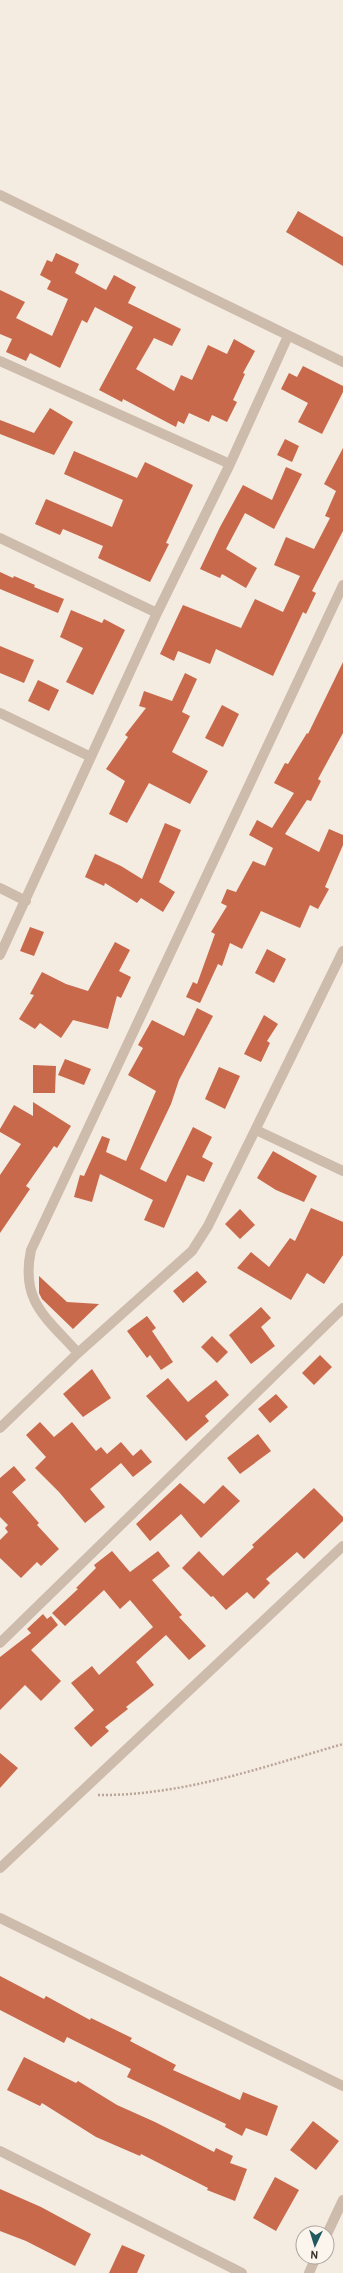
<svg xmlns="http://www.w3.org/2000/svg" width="343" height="2273" font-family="Overpass,sans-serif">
	<rect width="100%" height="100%" fill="#f4ebe1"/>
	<path fill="#c8694b" d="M298,211L343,237V266L286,232Z
		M56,253L79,264L75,273L106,290L114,275L136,287L128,303L181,329L172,346L154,338L136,369L174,391L181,375L192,380L208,345L227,354L234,339L255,351L243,373L245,374L233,400L237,402L227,422L212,415L209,422L189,413L184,424L178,421L176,427L123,399L122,402L99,390L133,327L95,307L87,323L82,320L60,368L30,353L26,361L6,352L12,339L0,334V290L25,302L16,318L52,336L68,299L47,289L51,281L40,275L47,260L52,262Z
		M303,366L343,386V392L322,434L298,422L308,403L281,389L289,373L297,377Z
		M50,408L73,422L54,455L0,434V420L34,433Z
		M285,439L299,446L292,462L277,455Z
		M343,448V531L312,591L316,593L306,614L303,612L273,676L216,649L210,664L178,651L174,661L160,654L183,605L241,628L255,599L283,612L300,576L274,565L286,537L314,549L330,518L325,516L336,491L324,484Z
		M74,451L137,478L145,462L193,485L166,543L169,544L150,582L98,558L103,546L63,529L60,535L35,524L46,499L112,527L123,500L64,474Z
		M286,467L302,474L274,529L245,513L226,549L257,568L246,588L222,574L220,578L200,569L220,527L243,485L272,500Z
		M0,572L13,578L14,576L35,585L34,587L64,599L58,613L0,589Z
		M71,610L102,623L104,619L125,630L93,695L66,682L83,648L60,637Z
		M0,646L34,660L24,683L0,673Z
		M343,662V733L318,779L321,781L311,801L307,800L285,834L319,852L329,829L343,835V845L325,887L329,889L318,909L310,905L300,928L261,911L242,949L230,943L222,966L218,964L200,1003L186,997L193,982L197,984L215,934L211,932L227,906L221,903L227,889L236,892L253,861L265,866L273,848L249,835L257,820L272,828L294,793L274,783L285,763L288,764L307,733L308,734Z
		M185,673L197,679L182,712L190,716L172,752L208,771L190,804L149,783L127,823L109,814L125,781L106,769L128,737L125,735L146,708L139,706L144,691L172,701Z
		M38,680L59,690L49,711L28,701Z
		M222,705L239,714L223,747L205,738Z
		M165,823L181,830L159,882L175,892L163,912L141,898L137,903L105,883L104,886L85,877L95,854L121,866L142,879Z
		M30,927L44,932L34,956L20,951Z
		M115,942L130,950L119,971L131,977L121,998L117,996L108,1029L73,1020L61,1038L40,1023L35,1029L19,1019L34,995L30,994L42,972L66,984L88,991Z
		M267,949L286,959L274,983L255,973Z
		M197,1008L213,1016L179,1080L171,1104L140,1169L166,1182L193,1127L212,1137L202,1157L213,1163L204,1182L187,1175L164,1228L144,1220L153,1200L100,1174L92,1202L74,1197L80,1175L84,1176L102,1136L110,1139L106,1152L126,1161L156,1091L128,1075L143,1048L138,1045L152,1020L184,1036Z
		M264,1015L278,1024L267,1041L270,1043L261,1062L244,1054Z
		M65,1059L91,1069L84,1085L58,1075Z
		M33,1065L56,1066L55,1093H33Z
		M219,1067L240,1076L225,1109L205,1099Z
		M33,1102L71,1126L57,1148L54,1146L26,1186L30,1189L0,1233V1175L21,1144L0,1132V1129L14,1105L33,1116Z
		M273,1151L317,1176L304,1202L276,1190L257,1178Z
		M311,1208L343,1222V1255L324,1284L307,1273L291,1300L237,1268L251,1252L269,1267L290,1238L295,1241Z
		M240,1209L255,1225L240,1239L225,1224Z
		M197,1271L207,1282L183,1303L173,1291Z
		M39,1276L67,1302L99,1304L73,1329L42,1299L39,1293Z
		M261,1307L271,1318L261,1327L275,1346L251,1364L229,1335Z
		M147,1316L156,1328L152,1331L173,1362L161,1370L150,1355L147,1358L127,1331Z
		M212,1336L228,1352L217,1363L201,1347Z
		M320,1355L332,1367L314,1385L302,1373Z
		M92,1369L111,1398L83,1417L63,1394Z
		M168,1378L188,1402L216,1380L229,1395L205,1416L209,1421L186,1441L146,1396Z
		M276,1394L288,1407L270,1423L258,1409Z
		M40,1422L54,1437L72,1422L96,1451L101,1447L107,1454L121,1442L133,1456L141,1449L152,1462L133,1477L121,1463L90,1489L105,1507L85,1523L59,1492L35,1468L46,1457L26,1435Z
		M258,1434L271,1451L240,1474L227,1458Z
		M14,1466L26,1480L12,1492L39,1523L37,1525L59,1549L41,1566L37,1562L21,1578L0,1558V1540L8,1532L5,1528L8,1525L0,1517V1478Z
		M180,1483L204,1504L223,1485L240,1501L201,1538L181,1514L150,1541L136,1524Z
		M314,1488L343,1517V1521L304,1559L297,1552L266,1579L270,1583L254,1599L247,1592L226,1610L213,1596L211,1597L182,1568L199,1551L223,1576L254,1547L252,1545Z
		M112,1551L130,1572L158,1551L170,1566L152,1580L182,1615L179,1617L206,1646L189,1660L166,1635L136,1662L154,1685L126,1707L128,1709L105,1727L109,1731L91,1747L74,1728L94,1710L71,1683L92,1666L99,1675L153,1627L130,1600L120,1609L104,1590L65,1626L52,1613L78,1589L76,1588L96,1568L94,1565Z
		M43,1614L47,1619L51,1616L58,1625L31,1650L61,1681L41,1701L25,1685L0,1710V1657L31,1633L27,1629Z
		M0,1753L18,1768L0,1788Z
		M0,1976L44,1999L46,1996L90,2020L91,2018L132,2038L130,2041L176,2065L173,2070L240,2100L243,2092L278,2106L267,2136L246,2128L242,2136L225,2127L226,2124L127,2077L131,2069L67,2037L64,2043L0,2010Z
		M24,2057L76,2083L78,2081L117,2105L155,2122L214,2152L216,2148L233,2156L230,2163L247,2169L235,2201L207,2190L208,2188L141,2154L140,2156L96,2137L42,2103L40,2106L7,2090Z
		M313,2121L339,2141L316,2170L290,2150Z
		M275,2177L299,2190L276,2231L253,2218Z
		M0,2189L41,2207L91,2234L75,2266L26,2241L0,2231Z
		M122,2245L145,2255L137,2273H109Z"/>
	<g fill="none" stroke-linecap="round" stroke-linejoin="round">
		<path stroke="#b9a596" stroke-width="2.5" stroke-dasharray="2 2" stroke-linecap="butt" d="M98,1795C182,1796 263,1767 343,1744"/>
		<path stroke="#cdbbac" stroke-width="10" d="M0,195L343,362
			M0,361L230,464
			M0,538L157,613
			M0,713L91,757
			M0,888L26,901
			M0,955L157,613L230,464L288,336
			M256,1130L343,1171
			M78,1353C47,1318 20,1302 31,1250L343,585
			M0,1428L78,1353L192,1251L208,1226L343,951
			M0,1643L343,1308
			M0,1868L343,1546
			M0,1918L343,2086
			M0,2151L242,2273
			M327,2234L343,2200
			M309,2273L316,2257"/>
	</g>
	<g transform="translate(315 2245) rotate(184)"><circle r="19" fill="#fbf5ee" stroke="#aea6a0"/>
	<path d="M0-3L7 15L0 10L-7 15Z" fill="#1f5a5e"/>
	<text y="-6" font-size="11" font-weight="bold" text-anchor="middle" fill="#3b302b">N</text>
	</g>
</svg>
